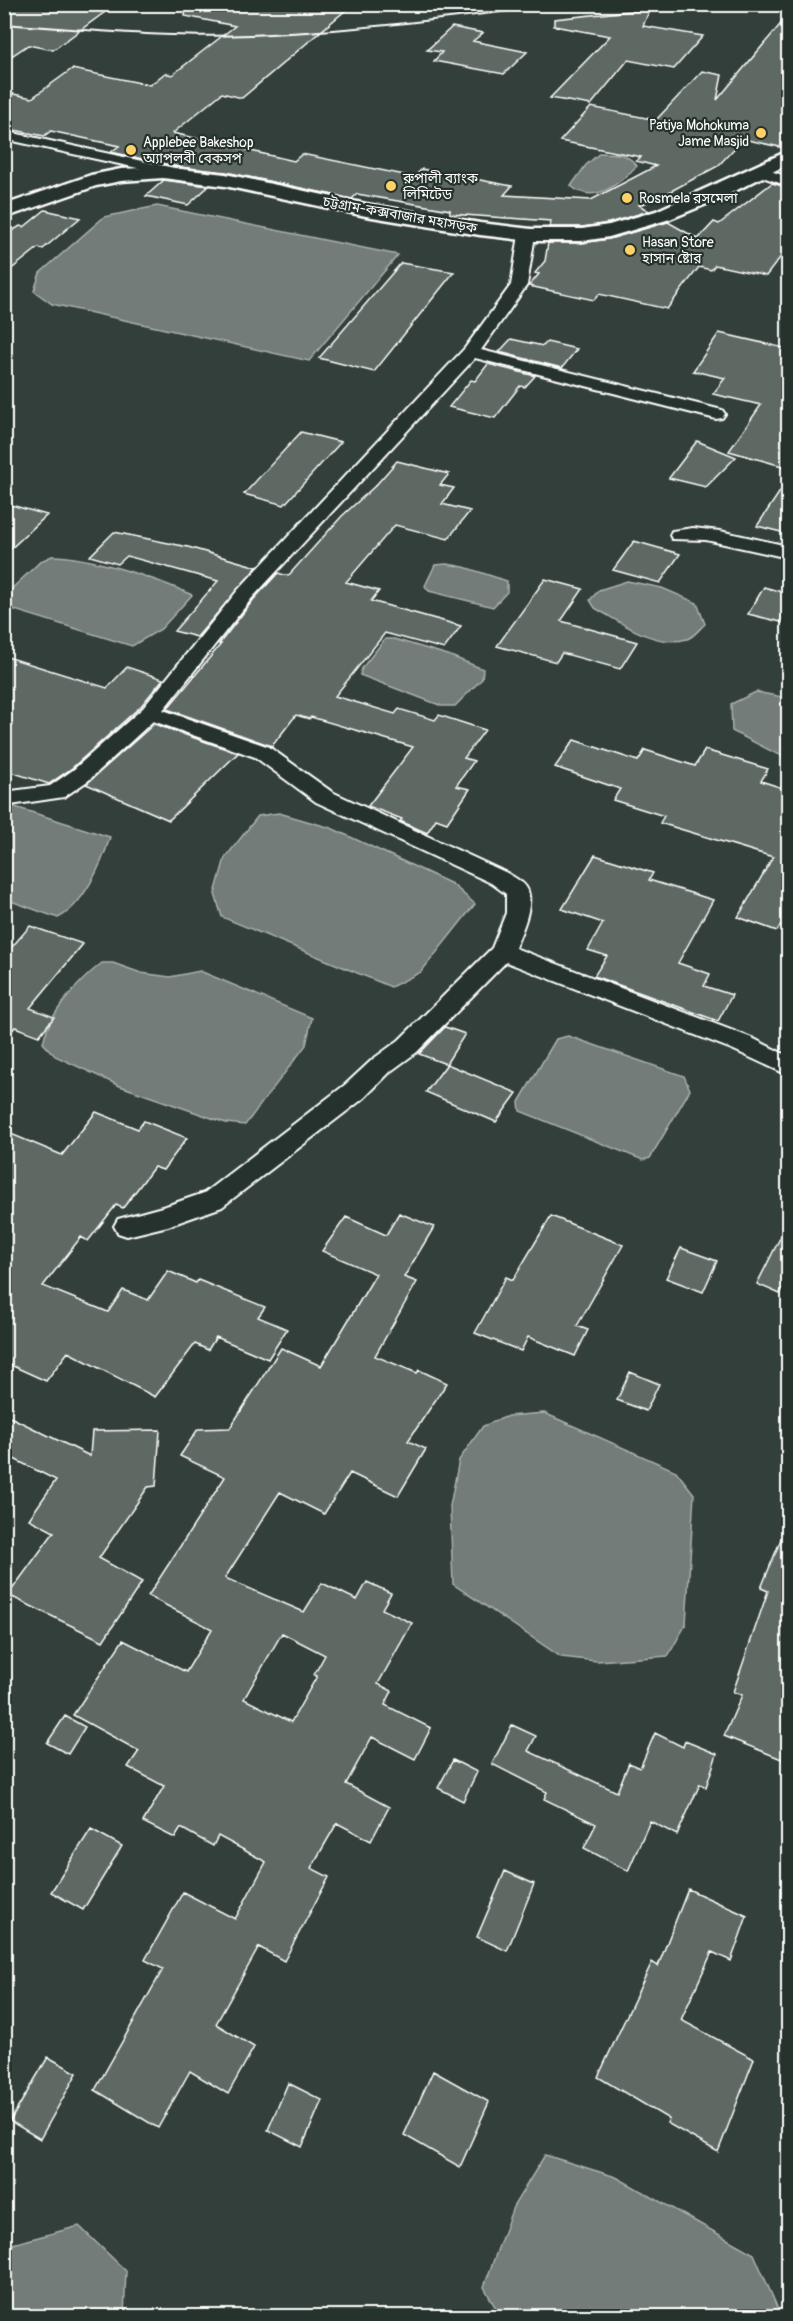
<svg xmlns="http://www.w3.org/2000/svg" width="793" height="2321" font-family="Pangolin,'Noto Sans Bengali',sans-serif">
	<rect width="100%" height="100%" fill="#333f3a"/>
	<filter id="ink" filterUnits="userSpaceOnUse"><feTurbulence type="fractalNoise" baseFrequency=".0167" numOctaves="2"/><feDisplacementMap in="SourceGraphic" scale="12" xChannelSelector="R" yChannelSelector="G"/><feConvolveMatrix kernelMatrix="1 2 1 2 8 2 1 2 1" color-interpolation-filters="sRGB"/></filter>
	<g filter="url(#ink)">
		<path fill="#737b78" stroke="#abb0ae" stroke-width="1.5" d="M600,153C615,153 628,153 637,166C620,183 594,206 571,186L586,165Z
			M157,206L398,255L309,361L52,304L34,291L40,273L104,217Z
			M52,556C89,556 158,579 192,595L161,629L132,646L5,607V595L41,561Z
			M447,564L464,567L507,581V592L493,607L429,591L425,586L435,565Z
			M627,581L662,588L697,603L705,624C700,628 694,637 687,639C655,648 622,623 595,608L590,600L599,590Z
			M385,639H394L448,655L483,669L482,679L455,706H442L360,675L362,668Z
			M756,692L788,698V758L773,752L732,731L731,704Z
			M5,806H12L110,837C102,864 83,906 58,918L5,899Z
			M279,813L331,828L452,884L475,904L421,972L391,987L222,917L215,894L225,858L258,816Z
			M102,963H113L141,973L170,977L200,971L312,1018L306,1045L245,1125L226,1123L120,1086L55,1056L43,1043C48,1014 80,980 102,963Z
			M568,1036L684,1076L690,1090L650,1158L643,1160L520,1111L519,1102L556,1039Z
			M544,1413L676,1471L694,1494L686,1624L668,1656L597,1661L561,1657L453,1584L450,1506L459,1460L483,1426L508,1416Z
			M545,2155L616,2177L754,2254L781,2316H504L498,2312L484,2287L513,2207Z
			M79,2226L126,2271L124,2316H5V2261L13,2244Z"/>
		<path fill="#5f6964" stroke="#fff" stroke-width="1.5" fill-rule="evenodd" d="M4,4H116L53,50L28,45L4,61Z
			M186,4H353L242,98L222,93L173,133L294,161L302,154L414,177L422,169L512,186L504,195L591,200L656,166L636,161L641,157L560,141L591,107L656,120L702,71L722,75L717,100L789,14V149L743,139L718,166L656,199L639,205L649,211L609,223L582,227H550L551,221L450,214V210L357,194L352,199L226,172L179,167L111,152L119,146L51,131L44,136L4,128V92L32,98L72,69L150,85L165,73L172,75L235,26L185,16Z
			M650,9L643,26L703,36L674,69L628,60L591,105L550,98L610,36L554,26V19Z
			M452,27L483,33L473,41L527,52L504,74L434,61L442,52L427,50Z
			M164,180L209,186L188,205L146,196Z
			M772,183L789,188V246L766,276L715,265L711,270L699,267L667,309L599,294L594,300L529,286L539,274L535,273L545,261L548,243H582L609,239L668,222L698,239L714,222L719,224Z
			M45,210L80,218L43,249L38,248L4,275V236L20,226L24,227Z
			M401,263L454,272L374,372L319,358Z
			M719,333L789,349V468L729,451L761,405L713,394L725,378L693,371Z
			M511,339L543,346L547,342L577,349L562,368L499,352Z
			M488,364L535,376L525,387L520,386L495,418L449,407L471,380L475,381Z
			M301,432L341,442L284,505L244,494Z
			M697,441L736,457L706,487L669,478Z
			M397,461L449,474L440,485L454,488L442,504L470,511L448,539L395,525L346,582L379,591L371,601L461,626L444,649L385,633L335,696L395,714L399,709L435,720L439,715L485,730L464,758L474,761L456,786L470,789L447,823L436,819L427,833L400,821L402,819L368,806L413,747L311,717L309,719L296,715L272,746L167,709L221,644H219L254,599L278,573L288,576L342,516L376,485Z
			M789,478V534L757,526Z
			M4,503L47,515L4,555Z
			M114,532L188,547L257,567L197,637L174,631L218,581L127,556L118,564L90,556Z
			M634,541L680,554L660,583L613,570Z
			M545,579L583,589L561,621L637,642L620,669L562,653L556,662L497,646Z
			M764,587L789,594V624L748,614Z
			M4,656L107,688L127,667L163,679L141,706L72,768L49,784L4,770Z
			M154,724L238,753L169,820L86,784Z
			M574,740L638,761L645,750L695,766L705,750L768,769L761,781L789,790V911L777,931L738,917L773,857L660,823L664,816L613,800L620,789L555,767Z
			M595,855L653,873L649,880L713,900L678,963L710,974L704,986L732,995L718,1021L594,976L607,956L588,950L603,923L562,909Z
			M30,926L83,944L30,1008L54,1017L39,1036L15,1027L4,1040V956Z
			M445,1027L465,1034L446,1064L419,1054Z
			M447,1064L517,1093L496,1122L426,1092Z
			M96,1112L138,1129L144,1121L187,1138L163,1170L154,1167L123,1208L116,1205L88,1241L81,1237L43,1286L108,1312L123,1290L148,1300L168,1271L196,1283L198,1280L265,1307L258,1317L287,1329L268,1359L216,1337L208,1350L195,1344L155,1397L68,1352L46,1381L4,1362V1131L62,1155Z
			M399,1213L434,1227L404,1277L417,1282L375,1356L417,1373L419,1370L447,1383L408,1441L426,1449L398,1496L350,1473L324,1514L280,1492L225,1578L304,1612L322,1583L357,1600L367,1582L391,1593L382,1609L412,1623L378,1684L392,1691L385,1705L431,1728L415,1759L372,1737L346,1784L389,1807L371,1841L337,1823L311,1868L329,1877L284,1961L259,1947L216,2024L254,2047L228,2094L190,2071L158,2128L95,2090L163,1969L145,1960L183,1892L235,1919L266,1862L218,1836L213,1846L181,1828L175,1838L143,1822L164,1786L128,1767L139,1751L73,1715L123,1640L186,1672L212,1629L148,1596L225,1477L180,1456L198,1429L230,1428L281,1348L321,1366L376,1274L322,1251L346,1217L386,1235ZM282,1633L325,1655L314,1675L317,1676L291,1722L244,1699Z
			M551,1216L623,1245L577,1326L588,1330L575,1356L528,1337L521,1351L475,1333L506,1277L513,1280Z
			M789,1220V1276L780,1294L757,1284Z
			M681,1248L717,1261L703,1292L666,1278Z
			M630,1372L659,1384L646,1411L617,1400Z
			M4,1414L90,1456L92,1431L160,1430L156,1486L148,1487L99,1558L142,1582L103,1641L8,1595L54,1532L29,1519L56,1480L4,1454Z
			M788,1522L789,1745L784,1760L724,1736L742,1695L733,1692L768,1591L761,1588Z
			M65,1716L85,1727L68,1754L47,1743Z
			M512,1725L536,1736L528,1751L617,1792L629,1763L640,1768L655,1733L683,1747L685,1741L717,1754L706,1787L700,1784L677,1835L650,1821L628,1871L584,1848L596,1824L544,1799L547,1792L492,1764Z
			M453,1760L477,1772L463,1801L438,1788Z
			M91,1829L122,1846L83,1910L51,1892Z
			M505,1871L534,1884L507,1951L477,1937Z
			M688,1889L747,1916L731,1961L712,1952L681,2020L754,2059L718,2152L667,2123L669,2119L598,2077L652,1962L658,1966Z
			M48,2057L77,2073L40,2139L10,2121Z
			M433,2071L489,2102L460,2167L404,2135Z
			M288,2083L322,2100L302,2147L268,2130Z"/>
		<g fill="none" stroke-linecap="round" stroke-linejoin="round">
			<defs>
				<path id="minor" d="M4,131L188,171L195,175L188,179L4,139Z
					M759,167L788,177V186L754,174L752,171L754,168Z
					M527,230L535,235L527,285L481,350L722,410L725,414L722,418L716,419L475,358L252,598L163,710L269,747L332,792L507,873C513,877 522,881 526,887C536,902 521,933 515,948L752,1038L788,1056V1075L734,1050L506,962L417,1052L391,1071L364,1098L222,1207L168,1226L127,1236L118,1233L114,1226L118,1219L166,1206L204,1193L346,1084L373,1059L399,1040L492,948L506,913V894L491,883L316,802L255,757L153,721L89,780L64,797L4,806V792L50,786L73,770L143,708L238,590L465,348L511,285L519,235Z
					M693,528L720,531L788,546V558L706,540L672,539L670,535L672,531Z"/>
				<path id="trunk" d="M788,151V164L721,198L670,219L609,237L582,241H531L480,235L366,216L225,186L163,178L121,181L96,186L4,218V205L91,175L121,169L163,167L225,174L366,204L480,223L531,229H582L609,225L656,211Z"/>
			</defs>
			<use href="#minor" stroke="#fff" stroke-width="4"/>
			<use href="#trunk" stroke="#fff" stroke-width="5"/>
			<use href="#minor" fill="#26332d" fill-rule="evenodd"/>
			<use href="#trunk" fill="#26332d" fill-rule="evenodd"/>
			<path stroke="#fff" stroke-width="2" d="M4,24C86,30 168,38 251,35C357,31 463,16 569,4"/>
		</g>
	</g>
	<g fill="#ffd166" stroke="#26332d" stroke-width="2">
		<circle cx="761" cy="133" r="6"/>
		<circle cx="131" cy="150" r="6"/>
		<circle cx="391" cy="186" r="6"/>
		<circle cx="627" cy="198" r="6"/>
		<circle cx="630" cy="250" r="6"/>
	</g>
	<g text-anchor="middle" dominant-baseline="central" stroke-width="4.5" stroke-linejoin="round" paint-order="stroke">
		<g font-size="14" fill="#fff" stroke="#26332d" text-anchor="start">
			<text x="749" y="125" text-anchor="end">Patiya Mohokuma<tspan x="749" dy="16">Jame Masjid</tspan></text>
			<text x="143" y="142">Applebee Bakeshop<tspan x="143" dy="16">অ্যাপলবী বেকসপ</tspan></text>
			<text x="403" y="178">রুপালী ব্যাংক<tspan x="403" dy="16">লিমিটেড</tspan></text>
			<text x="639" y="198">Rosmela রসমেলা</text>
			<text x="642" y="242">Hasan Store<tspan x="642" dy="16">হাসান ষ্টোর</tspan></text>
		</g>
		<g font-size="14" fill="#fff" stroke="#26332d">
			<text transform="translate(400 215) rotate(10)">চট্টগ্রাম-কক্সবাজার মহাসড়ক</text>
		</g>
	</g>
	<rect width="793" height="2321" fill="none" stroke="#26332d" stroke-width="24"/>
	<rect x="12" y="12" width="769" height="2297" fill="none" stroke="#fff" stroke-width="2" filter="url(#ink)"/>
</svg>
